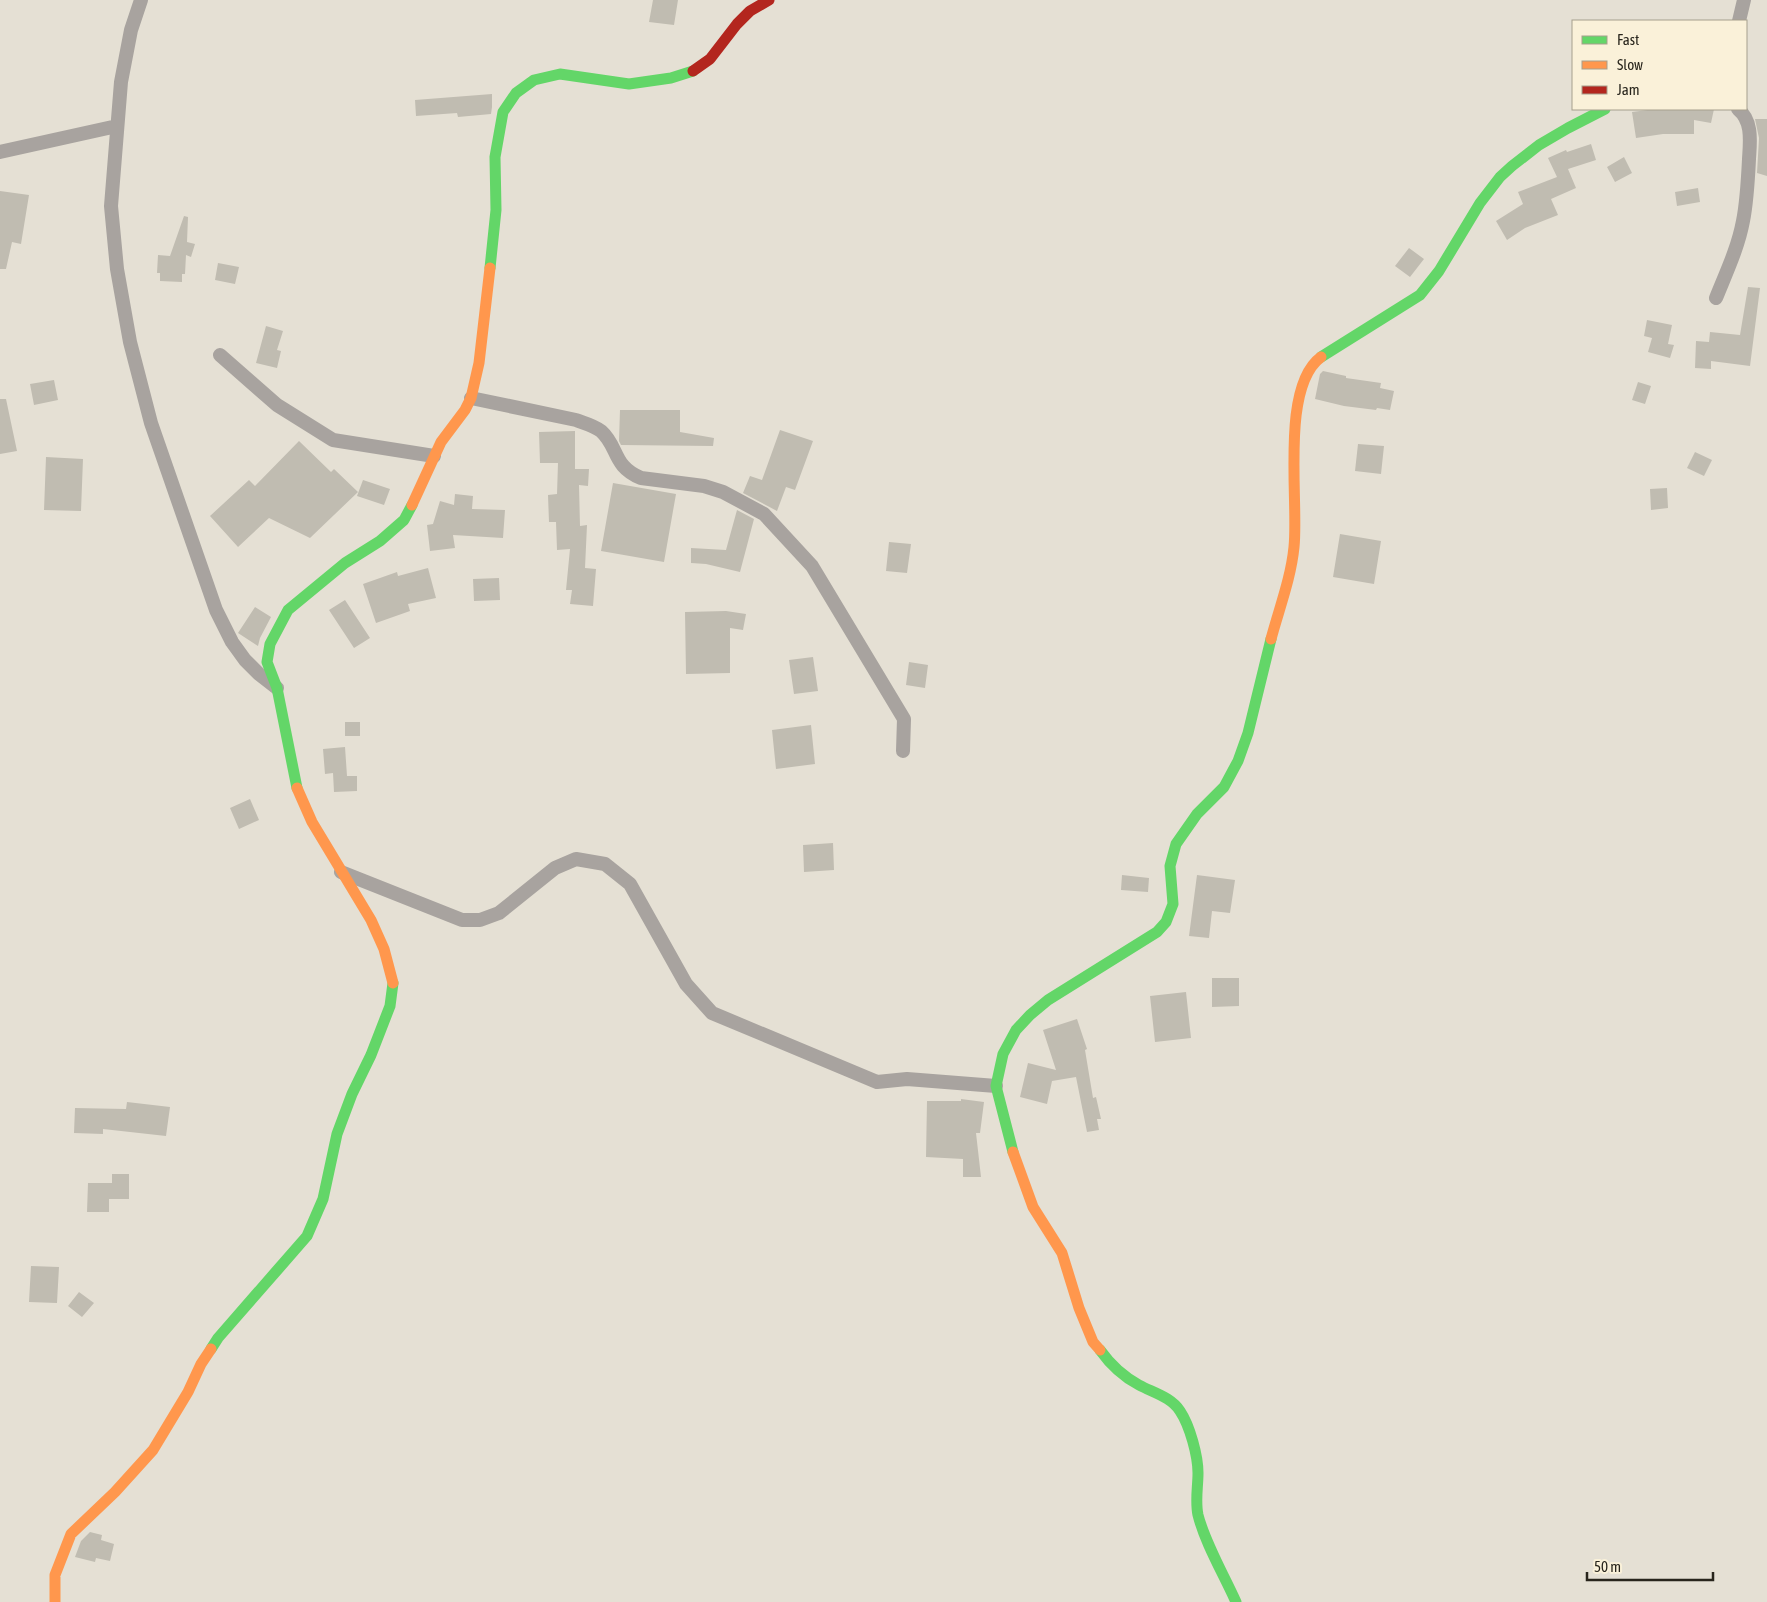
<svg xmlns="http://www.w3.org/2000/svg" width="1767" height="1602" font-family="'Asap Condensed',sans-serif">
	<rect width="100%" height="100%" fill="#e5e0d4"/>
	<path fill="#c0bcb1" d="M653,0H678L674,25L649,22Z
		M492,94V107L491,114L458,117L457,113L416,116L415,100Z
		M1655,109H1714L1711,123L1694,120V134H1663L1636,138L1632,112Z
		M1755,119H1767V176L1757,173L1759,138Z
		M1591,144L1596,160L1568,169L1576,188L1551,199L1558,215L1525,228L1507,240L1496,221L1523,204L1518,192L1557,177L1548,158L1566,150L1567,152Z
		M1624,157L1632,173L1615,182L1607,167Z
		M1698,188L1700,202L1677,206L1675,192Z
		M0,191L29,195L21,244L12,242L6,269H0Z
		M184,216L188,217L187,242L195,244L191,257L186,255L185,274H182V282L160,281V273H157L158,255L170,256Z
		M1409,248L1424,259L1410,277L1395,266Z
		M218,263L239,267L235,284L215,280Z
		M1748,287L1760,288L1750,366L1711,361V369L1695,368L1696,341L1709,342L1710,332L1740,335Z
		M1647,320L1672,325L1668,344L1674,345L1670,358L1648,352L1652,338L1644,336Z
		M266,326L283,331L277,350L281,351L277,368L256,363Z
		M1323,371L1346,376V378L1381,383L1380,388L1394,391L1390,410L1377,408L1376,410L1344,406L1315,399L1320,374Z
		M54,380L58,400L34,405L30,384Z
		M1638,382L1651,386L1645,404L1632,400Z
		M0,399H6L17,451L0,454Z
		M620,410H680V432L714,438L713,446L621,445L619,441Z
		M780,430L813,441L795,490L786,487L777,511L743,493L750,476L762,480Z
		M575,431V469H589L588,486L579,485L580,526L587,525L585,568L596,569L593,606L570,604L572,590H566L570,549L557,550L556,522H549L548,495L557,494L558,463H540L539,432Z
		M299,441L331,472L334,469L358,492L310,538L269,518L238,547L210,516L249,480L255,486Z
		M1358,444L1384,446L1381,474L1355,471Z
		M1695,452L1712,460L1704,476L1687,468Z
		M46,457L83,459L81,511L44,510Z
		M363,480L390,489L384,505L357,496Z
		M613,483L676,494L664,562L601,551Z
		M1667,488L1668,508L1651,510L1650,489Z
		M455,494L473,496L472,509L505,510L503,538L453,535L455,548L430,551L427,525L433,524L440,501L454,505Z
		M737,510L754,519L740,572L706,564L691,563V548L726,550Z
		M1340,534L1381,541L1374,584L1333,577Z
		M889,542L911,544L907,573L886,571Z
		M428,568L436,598L408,604L410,611L376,623L363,584L397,572L398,576Z
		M499,578L500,600L474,601L473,579Z
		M345,600L370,638L354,648L329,610Z
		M255,607L271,617L260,638L258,646L238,633Z
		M726,611L746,614L743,630L730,628V673L686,674L685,612Z
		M813,657L818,691L794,694L789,660Z
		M909,662L928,665L925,688L906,685Z
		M345,722H360V736H345Z
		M811,725L815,764L776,769L772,730Z
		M345,747L347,776H357V791L334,792L333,773L325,774L323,749Z
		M250,799L259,820L239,829L230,808Z
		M833,843L834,870L804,872L803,845Z
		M1122,875L1149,878L1148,892L1121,890Z
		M1197,875L1235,880L1230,913L1212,911L1209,938L1189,936Z
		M1212,978H1239V1006L1212,1007Z
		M1186,992L1191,1038L1155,1042L1150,996Z
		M1077,1019L1087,1049L1085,1050L1093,1098L1096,1097L1101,1119H1097L1099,1130L1087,1132L1076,1077L1052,1081L1047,1104L1020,1097L1028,1063L1056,1070L1043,1030Z
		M961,1099L984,1102L980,1133H976L981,1177H963V1159L926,1157L927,1101H961Z
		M127,1102L170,1107L166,1136L103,1129V1134L74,1133L75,1108L126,1109Z
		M112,1174H129V1199H109V1212H87L88,1183H112Z
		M31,1266L59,1267L57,1303L29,1302Z
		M79,1292L94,1303L82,1317L68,1306Z
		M90,1532L102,1535L101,1540L114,1544L110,1561L96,1558L95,1562L75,1557L81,1541Z"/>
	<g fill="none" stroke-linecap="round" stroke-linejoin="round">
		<path stroke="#a8a39f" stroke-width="14" d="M141,0L131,30L121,82L111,206L117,269L130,342L151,423L216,610L232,642L245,660L259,674L277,688
			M1739,21L1744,0
			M0,152L117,126
			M1716,298C1726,273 1738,248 1743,221C1747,201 1748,180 1749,159C1750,142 1753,121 1738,109
			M220,355L277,405L333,440L434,456
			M471,398L576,420C584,423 593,425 601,431C619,447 612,466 641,478L704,486L723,492L764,514L812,566L904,719L903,751
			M341,872L462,920H480L499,913L555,868L576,859L605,864L630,884L686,984L712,1013L877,1082L907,1079L996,1086"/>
		<path stroke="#63d668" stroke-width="11" d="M490,268L496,210L495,157L503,112L516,93L534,80L560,74L629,84L671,78L693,71
			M1321,357L1420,295L1439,271L1480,203L1500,177L1512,166L1539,145L1568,128L1605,109
			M297,788L277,688L267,662L270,644L288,610L345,563L380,541L404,520L412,505
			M1013,1152L996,1086L1003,1054L1016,1030L1030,1015L1048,1000L1157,932L1166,922L1173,904L1170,866L1176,844L1197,814L1224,787L1238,761L1248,733L1271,639
			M211,1349L218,1338L307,1236L323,1199L337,1134L352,1094L371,1055L390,1006L393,983
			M1100,1350C1110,1364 1124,1377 1139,1385C1154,1393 1171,1397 1180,1411C1190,1426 1198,1456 1198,1473C1198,1487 1195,1501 1198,1515C1205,1543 1224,1575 1236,1602"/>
		<path stroke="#ff974d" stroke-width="11" d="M412,505L441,442L465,410L471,398L479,363L490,268
			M1271,639C1279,609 1291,578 1294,547C1299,501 1280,387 1321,357
			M297,788L312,822L371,920L384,949L393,983
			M1013,1152L1033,1207L1062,1253L1079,1308L1093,1342L1100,1350
			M55,1602V1575L71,1534L115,1492L153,1450L188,1392L201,1364L211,1349"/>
		<path stroke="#b3261e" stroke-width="11" d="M693,71L710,59L737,24L750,11L769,0"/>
	</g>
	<rect x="1572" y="20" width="175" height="90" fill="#faf1d9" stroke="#a69f8d"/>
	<rect x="1582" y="36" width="25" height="8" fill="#63d668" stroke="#a69f8d"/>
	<text x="1617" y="45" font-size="15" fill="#28251c">Fast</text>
	<rect x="1582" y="61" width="25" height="8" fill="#ff974d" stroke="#a69f8d"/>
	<text x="1617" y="70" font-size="15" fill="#28251c">Slow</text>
	<rect x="1582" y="86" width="25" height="8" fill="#b3261e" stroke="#a69f8d"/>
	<text x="1617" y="95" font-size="15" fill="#28251c">Jam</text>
	<path d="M1587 1572v8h126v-8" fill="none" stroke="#28251c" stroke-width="2.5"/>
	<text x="1594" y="1572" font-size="15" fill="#28251c" stroke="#faf1d9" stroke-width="4" paint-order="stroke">50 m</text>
</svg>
